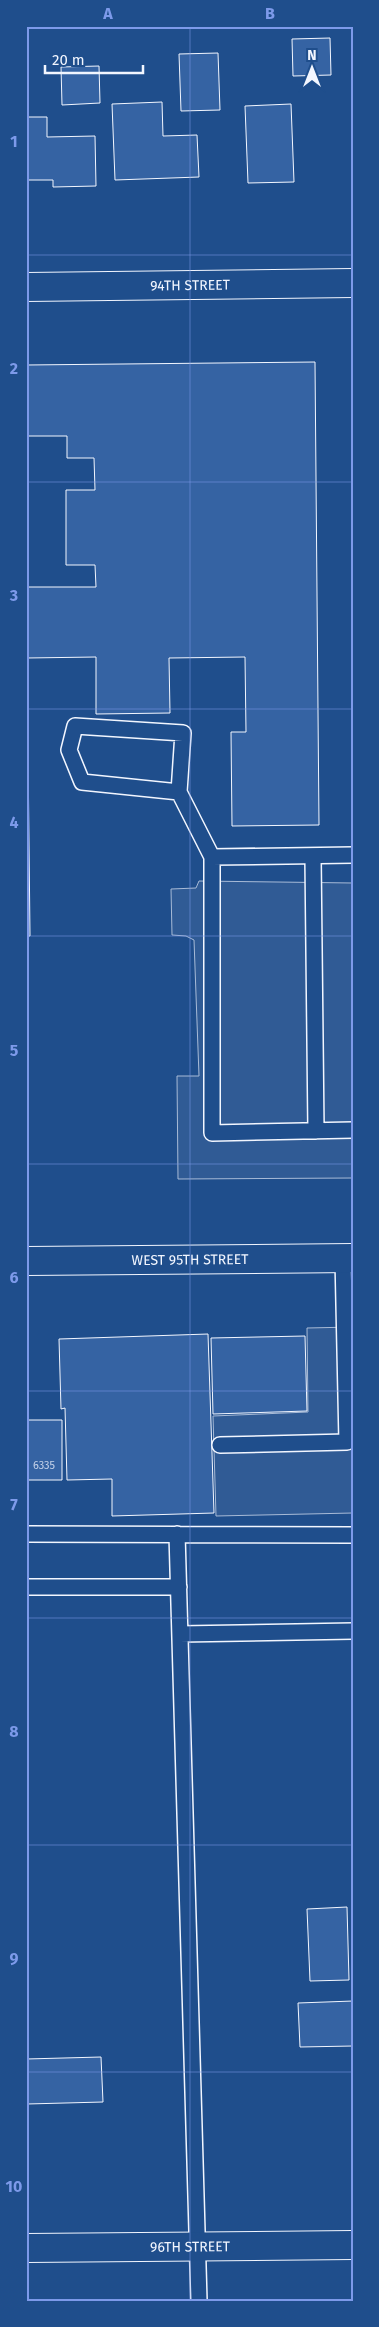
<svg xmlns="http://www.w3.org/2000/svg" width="379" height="2327" font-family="'Fira Sans',sans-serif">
	<rect width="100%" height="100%" fill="#1f4e8c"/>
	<path fill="#305b95" stroke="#a8bbd7" d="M199,881L353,883V1178L178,1179L177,1076H199L194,940L186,936L172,935L171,889L196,888Z
		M353,1327V1513L216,1516L213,1416L308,1412L307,1328Z"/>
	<path fill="#3563a3" stroke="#f2f6ff" d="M330,38L331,75L293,76L292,39Z
		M218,53L220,110L181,111L179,54Z
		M99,66L100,103L62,105L61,67Z
		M162,102L163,136L197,135L199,177L115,180L112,104Z
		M291,104L294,182L248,183L245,106Z
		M26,117H47V137L95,136L96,186L53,187V180H26Z
		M315,362L319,825L232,826L231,732H246L245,657L169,658L170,713L96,714V657L27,658L30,936H26V587H96L95,565H66V490H95L94,458H67V436H26V365Z
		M208,1334L214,1513L112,1516V1479L67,1480L65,1408L61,1409L59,1339Z
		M305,1336L307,1411L213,1414L211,1338Z
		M26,1420H62V1480H26Z
		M347,1907L349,1980L310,1981L307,1909Z
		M353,2001V2046L300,2047L298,2003Z
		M101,2057L103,2102L27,2104L26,2059Z"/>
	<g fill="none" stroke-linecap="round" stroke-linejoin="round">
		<defs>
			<path id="lane" d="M179,792L82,782L69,750L75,726L183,733L179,792L212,857
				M353,855L212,857V1133L353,1130
				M313,857L316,1131
				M220,1445L347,1442L343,1258
				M26,1534L353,1535
				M177,1534L199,2301
				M26,1587H179
				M180,1634L353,1631"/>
			<g id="street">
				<path id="s1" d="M26,287L353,283"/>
				<path id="s2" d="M26,2248L353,2245"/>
			</g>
			<g id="primary">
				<path id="s3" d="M26,1261L353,1258"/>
			</g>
		</defs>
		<use href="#lane" stroke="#f2f6ff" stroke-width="18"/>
		<use href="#street" stroke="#f2f6ff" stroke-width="30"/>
		<use href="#primary" stroke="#f2f6ff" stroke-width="30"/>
		<use href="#lane" stroke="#1f4e8c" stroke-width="15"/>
		<use href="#street" stroke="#1f4e8c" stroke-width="28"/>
		<use href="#primary" stroke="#1f4e8c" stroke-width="28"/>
	</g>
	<path fill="none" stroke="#7d9aea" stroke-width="1" stroke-opacity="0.55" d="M190,26V2301M26,255H353M26,482H353M26,709H353M26,936H353M26,1164H353M26,1391H353M26,1618H353M26,1845H353M26,2072H353"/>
	<g text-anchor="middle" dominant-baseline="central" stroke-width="4" stroke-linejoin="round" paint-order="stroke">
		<g font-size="11" fill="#c3d1e8">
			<text x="44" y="1465">6335</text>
		</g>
		<g font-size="14" fill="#f2f6ff" stroke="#1f4e8c">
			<text stroke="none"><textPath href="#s1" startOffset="164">94TH STREET</textPath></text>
			<text stroke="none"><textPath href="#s3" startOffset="164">WEST 95TH STREET</textPath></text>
			<text stroke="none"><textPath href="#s2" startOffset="164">96TH STREET</textPath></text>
		</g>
	</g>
	<rect width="379" height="2327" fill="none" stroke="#1f4e8c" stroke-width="55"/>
	<g transform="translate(312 68)" stroke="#1f4e8c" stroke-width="4" paint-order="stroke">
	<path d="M0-4L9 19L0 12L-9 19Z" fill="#f2f6ff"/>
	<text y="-8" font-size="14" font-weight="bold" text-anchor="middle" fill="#f2f6ff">N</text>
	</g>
	<path d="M45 65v8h98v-8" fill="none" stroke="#f2f6ff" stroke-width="2.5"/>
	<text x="52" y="65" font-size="15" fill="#f2f6ff" stroke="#1f4e8c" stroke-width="4" paint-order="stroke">20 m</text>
	<rect x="28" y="28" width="324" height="2272" fill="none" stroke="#7d9aea" stroke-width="2"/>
	<g font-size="16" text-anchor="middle" font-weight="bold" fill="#7d9aea">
		<text x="108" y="19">A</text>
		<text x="270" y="19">B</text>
		<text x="14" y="147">1</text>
		<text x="14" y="374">2</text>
		<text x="14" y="601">3</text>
		<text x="14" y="828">4</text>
		<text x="14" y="1056">5</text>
		<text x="14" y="1283">6</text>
		<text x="14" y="1510">7</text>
		<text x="14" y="1737">8</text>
		<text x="14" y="1964">9</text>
		<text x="14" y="2192">10</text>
	</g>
</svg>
